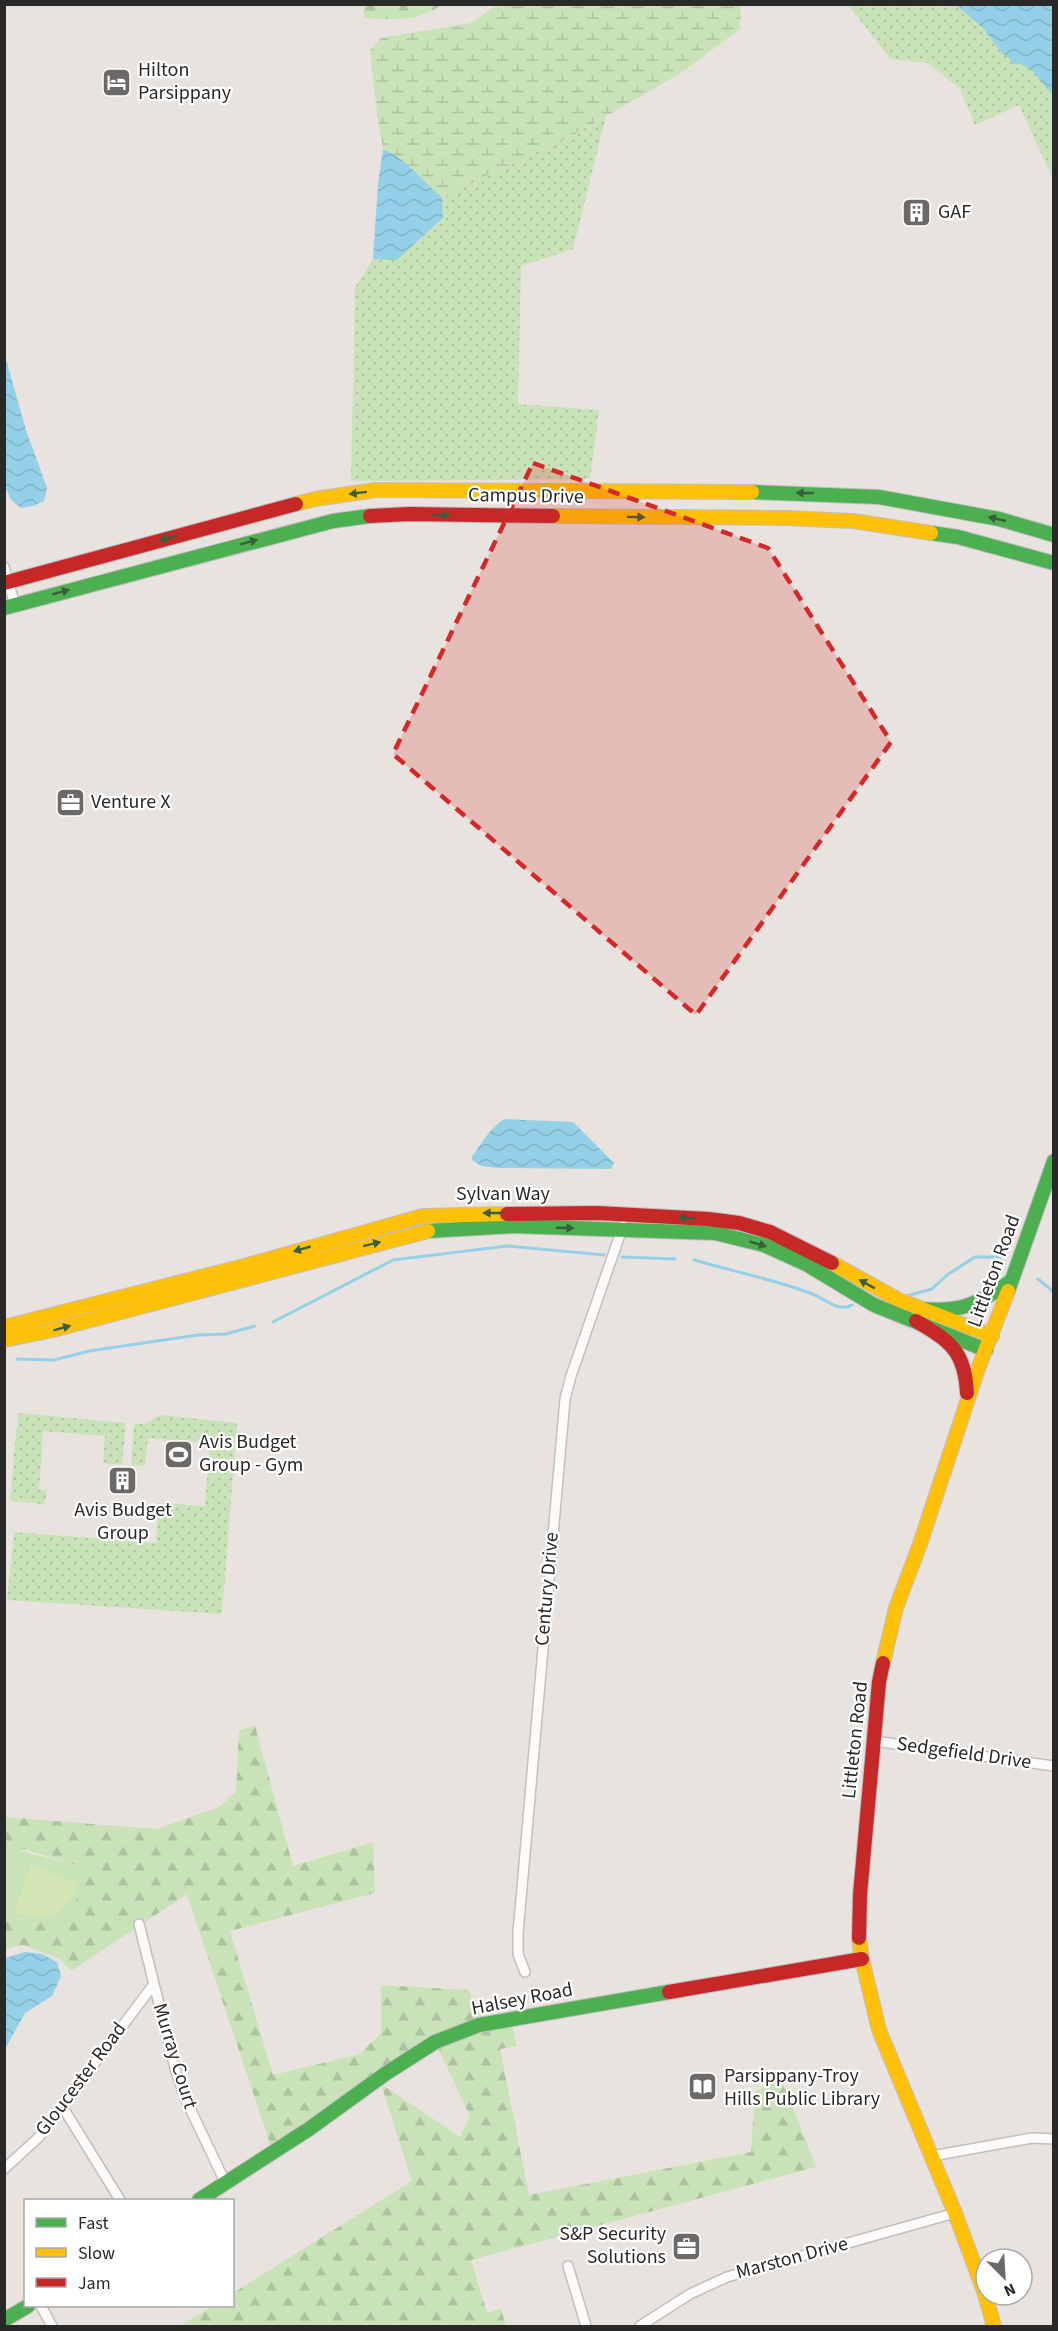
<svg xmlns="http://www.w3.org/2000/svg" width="1058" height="2331" font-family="'Source Sans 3',sans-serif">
	<defs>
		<pattern id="grass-dots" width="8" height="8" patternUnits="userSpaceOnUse" patternTransform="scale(1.5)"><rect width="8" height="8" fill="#c9e2b8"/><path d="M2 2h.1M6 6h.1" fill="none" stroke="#adc29e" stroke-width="1.8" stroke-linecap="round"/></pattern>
		<pattern id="forest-firs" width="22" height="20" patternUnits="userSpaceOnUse" patternTransform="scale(1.5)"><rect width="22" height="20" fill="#c9e2b8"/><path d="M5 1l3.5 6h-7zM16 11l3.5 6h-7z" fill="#adc29e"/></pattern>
		<pattern id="wetland-marsh" width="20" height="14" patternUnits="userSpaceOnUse" patternTransform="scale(1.5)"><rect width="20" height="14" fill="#c9e2b8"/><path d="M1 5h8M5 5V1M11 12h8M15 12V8" fill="none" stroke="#adc29e"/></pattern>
		<pattern id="water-waves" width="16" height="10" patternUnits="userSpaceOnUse" patternTransform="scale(1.5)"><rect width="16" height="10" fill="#94d0e7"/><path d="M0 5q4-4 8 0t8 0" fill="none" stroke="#80b3c6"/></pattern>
	</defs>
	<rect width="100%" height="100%" fill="#e8e3de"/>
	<path fill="url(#grass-dots)" d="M848,5H1053V179L1019,105L975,125L960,89L928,63L891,59Z
		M606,116L573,249L521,266L518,404L599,410L590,479L351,481L355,288L373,259H397L443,219L442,197L575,134Z
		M18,1413L126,1423L122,1465L103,1463L105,1436L43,1431L39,1490H47L45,1504L10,1501Z
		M160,1415L237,1423L222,1614L7,1600L14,1532L156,1543L159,1503L205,1506L210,1443L148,1438L145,1466L131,1465L134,1424H145Z"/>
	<path fill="url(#forest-firs)" d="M364,5V4L441,5C417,23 393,19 364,18Z
		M255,1726L293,1866L373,1842L375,1893L230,1931L273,2075L360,2054L381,2033V1985L468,1990L485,2025L511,2020L517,2046L500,2049L529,2195L751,2152L755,2093L780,2075L816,2167L471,2260L487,2313L501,2309L506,2326H180L213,2306H232L233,2293L412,2181L381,2084L460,2137L470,2116L435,2042L273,2153L187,1894L71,1971L60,1959L23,1945L5,1949V1920L6,1916L38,1924L88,1869L24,1849L5,1856L4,1817L156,1829L219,1807L236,1792L239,1730Z"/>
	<path fill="url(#wetland-marsh)" d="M497,5H741L740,29L681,73L575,134L442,197C422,181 407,159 383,149L377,114L370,50L381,38L471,23Z"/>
	<path fill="#c9e2b8" d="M5,1847L88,1868L71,1914L38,1924L7,1916L5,1920Z"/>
	<path fill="#d4e6b5" d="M31,1865L77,1883C65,1919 47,1921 14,1912Z"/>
	<path fill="url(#water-waves)" d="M956,5H1053V95C1041,84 1030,60 1012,64L1011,60L1001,52L983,28Z
		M383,149C407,159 422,181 442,197L443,218L397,260L373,259L378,184Z
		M5,356L26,430L47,488L44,501L33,506L21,508L11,500L5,486Z
		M505,1119L573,1122L614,1163L611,1169L498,1168L481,1166L472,1160V1157C481,1144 491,1126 505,1119Z
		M25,1952L42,1954L57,1962L61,1976L52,1996L25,2013L5,2049V1958Z"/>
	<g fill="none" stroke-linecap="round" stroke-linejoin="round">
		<path stroke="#94d0e7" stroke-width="3" d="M622,1257L675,1259
			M694,1260C732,1271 772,1279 810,1293C824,1298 839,1313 852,1305
			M1038,1279L1054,1292
			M906,1296L932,1289L947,1275L975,1257H1001
			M273,1322L393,1260L507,1246L604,1255
			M17,1359L54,1360L89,1351L198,1335L226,1334L255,1326"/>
		<defs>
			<path id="street" d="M4,567L15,605
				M874,1741L1054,1766
				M139,1924L176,2072L186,2100L226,2184
				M525,1972L518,1954V1933L565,1399L571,1376L623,1226
				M62,2106L120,2200
				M932,2156L1032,2138L1054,2139
				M4,2169L39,2137L154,1984
				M568,2266L586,2326
				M41,2306L52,2326
				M640,2326L690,2294L727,2277L955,2213"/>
			<path id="fast" d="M752,492L879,497L999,519L1054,535
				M931,533L958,537L1054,563
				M4,608L333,521L370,516
				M428,1231L512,1226L715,1233L764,1245L806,1264L874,1305L986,1350
				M1008,1291L1054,1161
				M920,1309C960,1313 979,1304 1011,1281
				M199,2200L309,2129L385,2074L435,2042L479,2025L669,1992
				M4,2320L28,2306"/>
			<path id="slow" d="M296,504L315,499L376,490L752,492
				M553,516L786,518L853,521L931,533
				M832,1263L899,1300L992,1336
				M4,1327L248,1265L423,1216L507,1214
				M4,1340L53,1330L428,1231
				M883,1663L896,1608L920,1544L978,1369L1008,1291
				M859,1938L862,1959L879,2030L955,2213L984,2291L994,2326"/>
			<path id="jam" d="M370,516L409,514L553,516
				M4,583L296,504
				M507,1214L597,1213L708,1219L739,1223L770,1232L832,1263
				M916,1321C950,1341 965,1351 967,1393
				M859,1938L860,1895L879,1682L883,1663
				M669,1992L862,1959"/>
		</defs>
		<use href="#street" stroke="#c1bfc0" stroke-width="12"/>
		<use href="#fast" stroke="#c1bfc0" stroke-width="16"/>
		<use href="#slow" stroke="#c1bfc0" stroke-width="16"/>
		<use href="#jam" stroke="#c1bfc0" stroke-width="16"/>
		<use href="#street" stroke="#fcfbfa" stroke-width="9"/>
		<use href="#fast" stroke="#4caf50" stroke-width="14"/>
		<use href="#slow" stroke="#ffc107" stroke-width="14"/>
		<use href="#jam" stroke="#c62828" stroke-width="14"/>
	</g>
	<defs><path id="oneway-solid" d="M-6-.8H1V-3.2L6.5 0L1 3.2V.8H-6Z" transform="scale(1.5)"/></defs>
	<g fill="#375f39">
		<use href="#oneway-solid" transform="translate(358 493) rotate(173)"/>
		<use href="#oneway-solid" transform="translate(805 493) rotate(-179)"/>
		<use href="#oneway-solid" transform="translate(441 515) rotate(1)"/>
		<use href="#oneway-solid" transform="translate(636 517) rotate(1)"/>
		<use href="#oneway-solid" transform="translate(997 519) rotate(-167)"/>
		<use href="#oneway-solid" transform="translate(168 538) rotate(165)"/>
		<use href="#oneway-solid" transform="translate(249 542) rotate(-15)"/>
		<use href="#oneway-solid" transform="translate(61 592) rotate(-15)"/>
		<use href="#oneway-solid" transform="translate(492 1213) rotate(180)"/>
		<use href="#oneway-solid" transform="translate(687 1218) rotate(-177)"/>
		<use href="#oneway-solid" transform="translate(565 1228) rotate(2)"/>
		<use href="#oneway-solid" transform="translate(372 1244) rotate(-14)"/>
		<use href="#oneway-solid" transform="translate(758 1244) rotate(16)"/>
		<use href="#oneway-solid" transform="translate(302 1249) rotate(164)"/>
		<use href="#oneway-solid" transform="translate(867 1284) rotate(-151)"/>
		<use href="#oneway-solid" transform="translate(62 1328) rotate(-15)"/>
	</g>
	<path fill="#d62828" fill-opacity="0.2" stroke="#d62828" stroke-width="4.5" stroke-dasharray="12 8" stroke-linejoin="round" d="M533,463L768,548L891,742L696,1015L393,754Z"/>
	<defs>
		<symbol id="hotel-square" viewBox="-11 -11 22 22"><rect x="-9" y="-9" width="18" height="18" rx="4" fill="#6c6a68" stroke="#fff"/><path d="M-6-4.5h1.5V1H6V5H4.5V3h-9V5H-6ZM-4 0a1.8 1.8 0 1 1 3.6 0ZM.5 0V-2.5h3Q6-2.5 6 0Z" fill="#fff"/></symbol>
		<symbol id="building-square" viewBox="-11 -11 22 22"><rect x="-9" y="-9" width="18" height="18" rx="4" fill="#6c6a68" stroke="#fff"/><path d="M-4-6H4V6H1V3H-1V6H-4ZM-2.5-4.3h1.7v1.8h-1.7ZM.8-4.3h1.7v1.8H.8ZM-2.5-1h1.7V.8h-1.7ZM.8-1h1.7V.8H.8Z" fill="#fff"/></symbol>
		<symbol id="office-square" viewBox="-11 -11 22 22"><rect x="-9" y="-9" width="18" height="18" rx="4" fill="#6c6a68" stroke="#fff"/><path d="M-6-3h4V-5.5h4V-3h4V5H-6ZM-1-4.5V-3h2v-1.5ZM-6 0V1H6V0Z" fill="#fff"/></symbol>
		<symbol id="stadium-square" viewBox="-11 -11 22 22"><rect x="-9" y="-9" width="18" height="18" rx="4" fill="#6c6a68" stroke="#fff"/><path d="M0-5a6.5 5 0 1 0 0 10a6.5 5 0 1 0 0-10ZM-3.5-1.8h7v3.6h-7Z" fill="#fff"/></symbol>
		<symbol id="library-square" viewBox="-11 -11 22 22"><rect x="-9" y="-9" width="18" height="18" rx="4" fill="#6c6a68" stroke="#fff"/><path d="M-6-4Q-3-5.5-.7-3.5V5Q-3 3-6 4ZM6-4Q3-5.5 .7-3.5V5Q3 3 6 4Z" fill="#fff"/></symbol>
	</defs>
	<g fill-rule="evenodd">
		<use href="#hotel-square" x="100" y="66" width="33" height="33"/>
		<use href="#building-square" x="900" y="196" width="33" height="33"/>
		<use href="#office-square" x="54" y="786" width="33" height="33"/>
		<use href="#stadium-square" x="162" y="1438" width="33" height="33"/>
		<use href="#building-square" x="106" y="1464" width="33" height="33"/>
		<use href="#library-square" x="686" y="2070" width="33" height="33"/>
		<use href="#office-square" x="670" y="2230" width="33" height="33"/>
	</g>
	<g text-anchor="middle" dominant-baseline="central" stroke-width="4.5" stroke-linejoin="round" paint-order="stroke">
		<g font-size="20" fill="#292929" stroke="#fff" text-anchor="start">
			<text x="138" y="70">Hilton<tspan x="138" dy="23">Parsippany</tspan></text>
			<text x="938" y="212">GAF</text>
			<text x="91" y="802">Venture X</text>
			<text x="199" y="1442">Avis Budget<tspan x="199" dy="23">Group - Gym</tspan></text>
			<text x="123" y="1510" text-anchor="middle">Avis Budget<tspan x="123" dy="23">Group</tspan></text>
			<text x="724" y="2076">Parsippany-Troy<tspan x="724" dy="23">Hills Public Library</tspan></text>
			<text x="666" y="2234" text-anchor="end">S&amp;P Security<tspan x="666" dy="23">Solutions</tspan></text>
		</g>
		<g font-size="20" fill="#292929" stroke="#fff">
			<text transform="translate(526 496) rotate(1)">Campus Drive</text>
			<text x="503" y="1194">Sylvan Way</text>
			<text transform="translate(994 1271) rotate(-70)">Littleton Road</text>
			<text transform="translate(547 1589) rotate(-85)">Century Drive</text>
			<text transform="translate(855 1740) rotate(-84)">Littleton Road</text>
			<text transform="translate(964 1753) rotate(8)">Sedgefield Drive</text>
			<text transform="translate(522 1999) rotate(-11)">Halsey Road</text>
			<text transform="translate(175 2056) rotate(73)">Murray Court</text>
			<text transform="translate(81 2079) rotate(-53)">Gloucester Road</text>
			<text transform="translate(792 2258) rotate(-15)">Marston Drive</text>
		</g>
	</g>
	<rect width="1058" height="2331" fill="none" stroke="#292929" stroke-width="12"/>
	<rect x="24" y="2199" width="210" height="108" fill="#ffffff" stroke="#a9a9a9" stroke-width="1.5"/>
	<rect x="36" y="2218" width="30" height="9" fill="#4caf50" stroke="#a9a9a9" stroke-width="1.5"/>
	<text x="78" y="2229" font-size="18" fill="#292929">Fast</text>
	<rect x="36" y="2248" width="30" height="9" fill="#ffc107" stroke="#a9a9a9" stroke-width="1.5"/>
	<text x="78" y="2259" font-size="18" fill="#292929">Slow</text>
	<rect x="36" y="2278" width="30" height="9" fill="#c62828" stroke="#a9a9a9" stroke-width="1.5"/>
	<text x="78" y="2289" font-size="18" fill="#292929">Jam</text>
	<g transform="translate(1004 2277) rotate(156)"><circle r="28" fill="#ffffff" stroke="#a9a9a9" stroke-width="1.5"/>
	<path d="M0-4.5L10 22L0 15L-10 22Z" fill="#6c6a68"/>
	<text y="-9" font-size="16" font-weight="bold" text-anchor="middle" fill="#292929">N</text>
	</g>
</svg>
